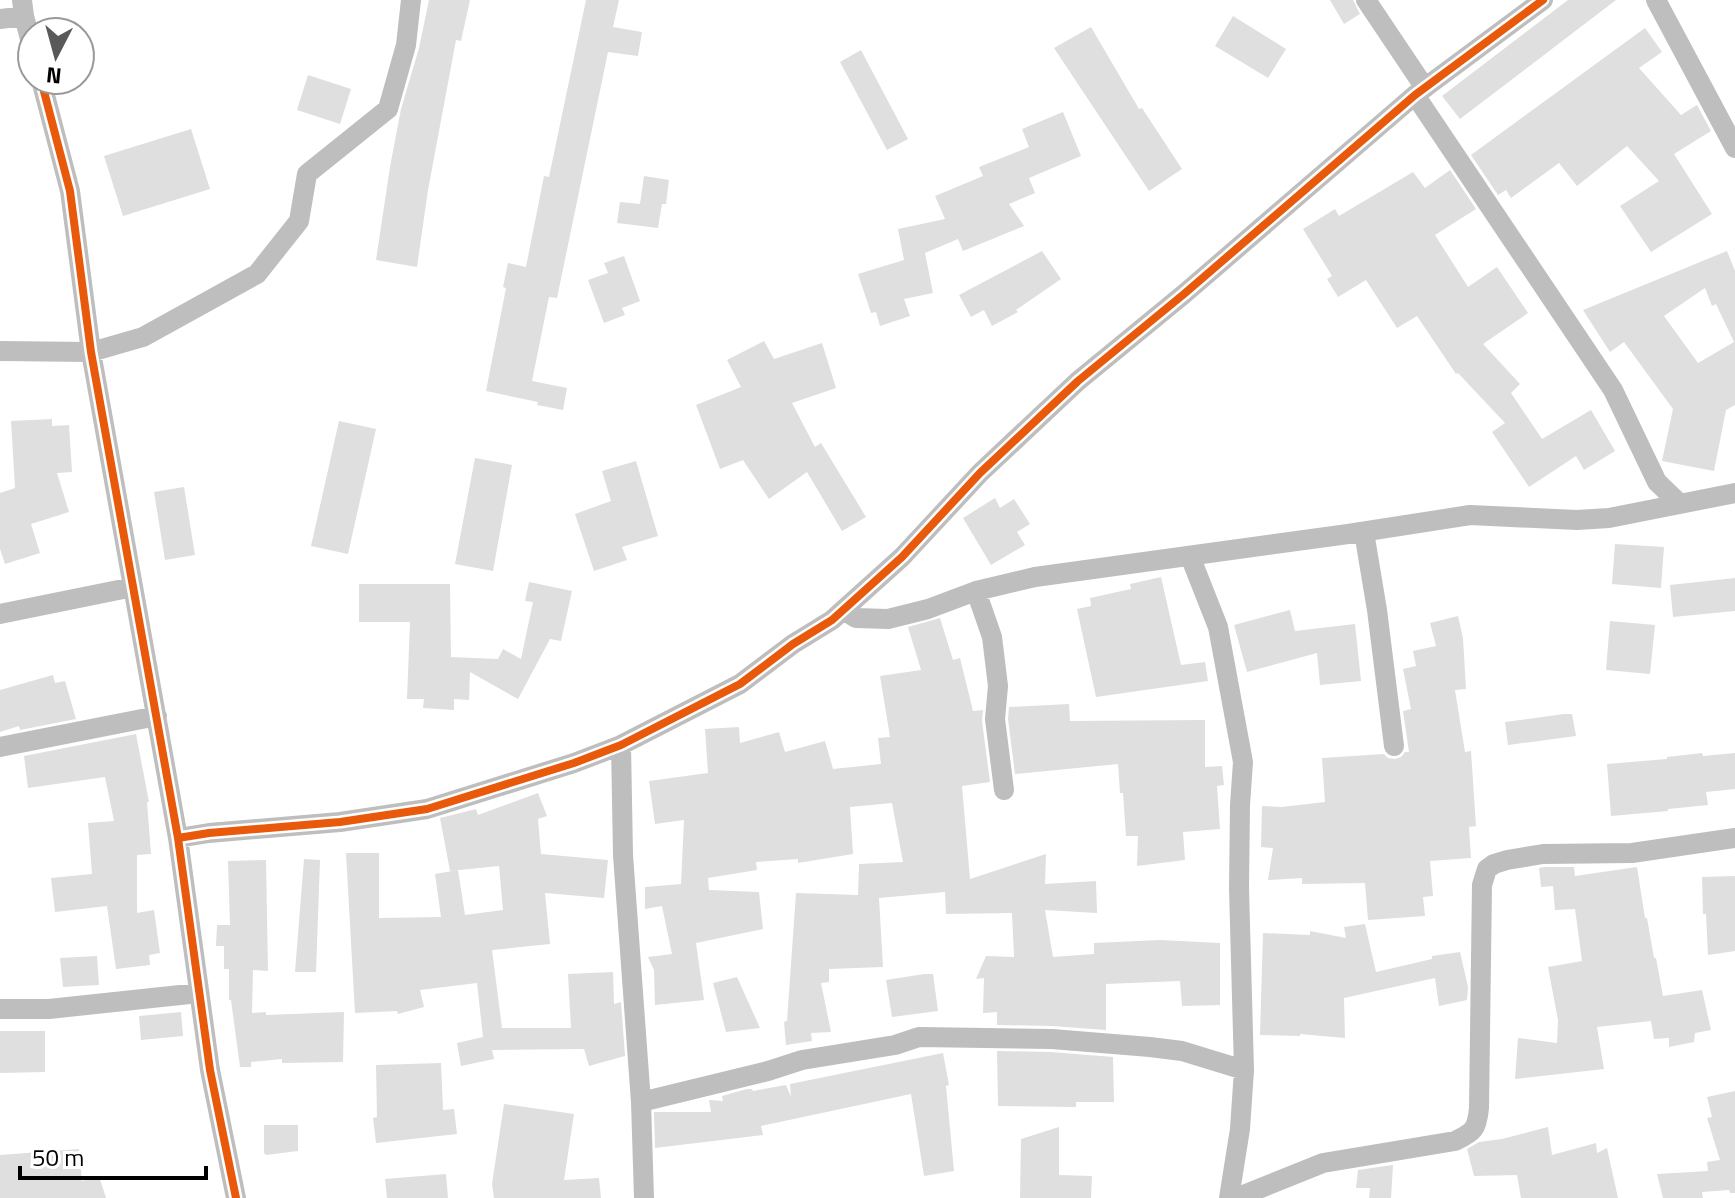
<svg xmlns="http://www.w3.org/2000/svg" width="1735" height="1198" font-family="'Titillium Web',sans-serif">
	<rect width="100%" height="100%" fill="#fff"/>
	<path fill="#dfdfdf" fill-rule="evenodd" d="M429,0H470L461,41L456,40L428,190L417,267L376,260L390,167L401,109L419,48Z
		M586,0H619L613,27L642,32L638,56L608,52L557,298L549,297L532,381L567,388L563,410L537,405L538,402L486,391L506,288L503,287L508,263L526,267L544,176L549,177Z
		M1330,0H1353L1360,14L1344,24Z
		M1568,0H1616L1460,119L1442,96Z
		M1233,16L1286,49L1268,78L1215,46Z
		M1091,27L1139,109L1142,108L1182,169L1149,191L1054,48Z
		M1645,28L1662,52L1639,68L1681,115L1697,105L1711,131L1674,154L1712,214L1651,252L1620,206L1659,181L1627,146L1577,186L1559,163L1511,198L1506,190L1498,195L1471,155Z
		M861,50L908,139L887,150L840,62Z
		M308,75L351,89L340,124L297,110Z
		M1063,112L1081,156L1029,178L1035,193L1009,204L1024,226L963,251L958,239L925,253L933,293L904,299L910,316L880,326L876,312L871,313L858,274L904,260L898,229L945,219L935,196L983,176L979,167L1029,147L1022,129Z
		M191,129L210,189L123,216L104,156Z
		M1450,170L1476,209L1435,235L1468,287L1497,267L1528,313L1483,344L1520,384L1511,393L1542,439L1591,410L1615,451L1584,470L1576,456L1529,487L1492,432L1505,423L1458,373L1456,374L1417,316L1397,328L1366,280L1338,297L1327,279L1332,276L1303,229L1335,209L1339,216L1413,172L1425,188Z
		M644,176L669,180L666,204H662L658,228L617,223L620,202L640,204Z
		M1042,251L1061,279L1016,310L1018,312L992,326L984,310L971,317L959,295Z
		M1727,251L1735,271V405L1726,410L1714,471L1662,461L1673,409L1624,342L1610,352L1583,310ZM1705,288L1712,306L1716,304L1734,342L1698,363L1664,316Z
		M624,256L640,301L622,308L625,315L604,323L588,280L608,273L604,263Z
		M764,341L774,359L822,343L836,388L792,403L815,447L821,443L866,517L842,531L807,472L769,499L743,460L720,469L696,405L741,387L727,360Z
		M52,419V426L69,425L72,472L57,473L69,512L31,524L40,553L5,564L0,549V493L15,488L11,421Z
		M339,421L376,429L348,554L311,546Z
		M475,458L512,465L493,571L455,564Z
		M636,461L658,536L622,547L627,560L594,571L575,514L611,501L602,471Z
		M184,487L195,555L165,560L154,492Z
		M995,498L1000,508L1014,499L1030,524L1017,532L1025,545L991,565L963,518Z
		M1615,544L1664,547L1661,588L1612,584Z
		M1161,577L1181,665L1205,662L1208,681L1096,697L1077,609L1091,606L1090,598L1131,589L1130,584Z
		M1735,578V611L1673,617L1670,585Z
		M529,582L572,591L561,641L550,639L518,699L470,672L469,700L454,699V710L423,708L424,699H407L410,622H359V584H450L451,657L498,659L503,649L521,659L533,602L525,601Z
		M1290,610L1295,631L1355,624L1361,681L1320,685L1317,653L1247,672L1234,625Z
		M1458,616L1463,638L1466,689L1455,690L1465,752L1471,751L1476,826L1469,827L1471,858L1430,861L1433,896L1423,897L1425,916L1368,920L1365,883L1302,884V878L1268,880L1273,848L1261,847L1262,806L1281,807L1325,802L1322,758L1384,754L1388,758L1395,759L1401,757L1405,752H1409L1403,711L1411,709L1403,669L1416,666L1413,651L1436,646L1430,623Z
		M940,618L953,660L960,658L973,711L983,710L982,721L990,782L962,786L970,879L1046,854L1045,884L1096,881L1097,913L1045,910L1053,957L1094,954V943L1160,940L1220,943V1005L1182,1006L1180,981L1106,984V1030L1052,1026L997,1025V1012L983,1013L984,978L976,979L986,956L1014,957L1012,913L946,914L945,892L879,898L883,967L829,969V982L821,983L831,1032L811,1033L812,1041L786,1045L784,1022L787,1021L796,893L858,895L859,864L903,862L892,803L850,807L853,854L798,863V859L756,862L757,870L708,878L709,890L759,892L763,929L696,943L704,1000L655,1005L654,970L648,957L672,954L662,906L645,909V887L681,884L684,820L655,824L649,781L708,773L705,729L739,727L740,743L779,732L785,752L825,741L833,769L881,764L878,738L890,737L880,676L921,670L908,627Z
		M1610,621L1655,625L1650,674L1606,670Z
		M53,675L55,683L65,681L76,719L20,730L19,726L0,732V690Z
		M1069,704L1070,721L1205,720V767L1222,766L1224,785L1217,786L1220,829L1183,832L1185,860L1137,866L1138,836H1126L1123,793H1120L1118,764L1015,774L1008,719L1009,707Z
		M1564,714H1572L1576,736L1508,745L1505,722Z
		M136,734L149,802H147L151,854L137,855V913L154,910L160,953L149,955L150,965L116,969L107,906L55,912L51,878L92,874L88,823L114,821L105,777L28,788L24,756Z
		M1702,753L1703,756L1735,753V789L1706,792L1708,805L1668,809V811L1611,816L1607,764L1667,759V757Z
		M538,793L547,816L538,819L541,854L608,860L604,898L545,893L550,944L492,950L502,1028H571L568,974L613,972L614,1004L621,1002L625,1056L589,1066L584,1049L492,1050L494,1059L461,1066L457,1043L483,1037L477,983L420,990L424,1007L398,1014L397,1011L355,1013L346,853H379V918L441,917L435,874L458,870L465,915L503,910L499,866L450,871L440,818L476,809L478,815Z
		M304,859L320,860L316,972H295Z
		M266,860L268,971L253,970L252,1013L266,1012V1015L344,1012L343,1062L282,1063V1059L251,1062V1067H240L231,1000H229V969H224V946H216L217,925H230L228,861Z
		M1544,867H1574L1575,876L1637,867L1645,918H1647L1654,958H1656L1663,996L1702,990L1711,1030L1695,1033L1694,1042L1669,1047V1038L1654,1039L1651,1021L1597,1027L1604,1069L1515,1079L1518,1038L1557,1043L1558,1020L1548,967L1582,961L1575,909L1555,910L1553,886L1541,887L1539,868Z
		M1735,876V951L1708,955L1706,914H1703L1702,877Z
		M1365,924L1376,972L1432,959V956L1460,952L1468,987L1467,1000L1439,1006L1435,978L1344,998L1345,1038L1300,1034V1036L1260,1035L1263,933L1310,935V931L1346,938L1344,927Z
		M97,956L99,985L63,987L60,958Z
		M924,974H933L938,1011L892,1017L886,980Z
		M737,977L760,1028L726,1032L713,983Z
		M181,1012L183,1036L141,1040L139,1016Z
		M0,1031H45V1072L0,1073Z
		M997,1051L1051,1052L1113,1057L1114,1102H1076V1107L998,1106Z
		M943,1053L949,1085L946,1086L954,1171L924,1176L911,1094L761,1126L763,1135L655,1148L654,1112H711L709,1100L723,1101L722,1096L747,1089H752L753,1091L786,1085L791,1097L790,1084Z
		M441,1063L443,1110L454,1109L457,1134L376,1143L373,1118L377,1117L376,1065Z
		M1735,1091V1193H1730L1729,1190L1702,1192L1703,1198H1663L1657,1174L1708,1171L1707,1162L1720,1160L1707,1118L1712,1117L1707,1097Z
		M504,1104L574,1114L564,1180L599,1178L601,1198H494L492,1184Z
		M264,1125H298V1151L266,1155L264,1153Z
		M1059,1127V1175L1092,1176L1091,1198H1020L1021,1139Z
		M1548,1127L1552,1155L1596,1143L1597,1153L1607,1148L1618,1198H1521L1517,1175L1474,1176L1467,1149L1479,1142L1502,1139Z
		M79,1149L82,1181L99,1176L106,1198H0V1155Z
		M1393,1165L1391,1198H1369L1370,1188H1356L1358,1170Z
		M446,1174L448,1198H387L385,1179Z"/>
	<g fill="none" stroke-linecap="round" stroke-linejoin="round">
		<path stroke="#bebebe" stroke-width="20" d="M22,0L24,16L32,47
			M1366,0L1425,88
			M1656,0L1735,148
			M0,19L24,16
			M41,80L70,191L91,352L178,838L210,1070L236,1198
			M1415,95L1613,390L1657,482L1680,504
			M0,351L91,352L143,337L257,274L299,221L307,174L388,109L406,45L411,0
			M1364,532L1377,610L1394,746
			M1190,556L1218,627L1243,762L1240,805L1239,888L1244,1070L1240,1129L1229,1198
			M976,591L992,637L998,686L995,719L1004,790
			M843,610L856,618L888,619L928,609L976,591L1035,577L1348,534L1470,515L1577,520L1609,518L1735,493
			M0,614L133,587
			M621,745L623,855L641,1102L644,1198
			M0,747L157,716
			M178,838L209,833L340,822L427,809L574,763L621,745L740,684L793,644L832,620L902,557L980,473L1078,381L1184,294L1415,95L1543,0
			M0,1009H49L199,993
			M641,1102L768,1071L802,1060L895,1045L919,1037L1052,1039L1150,1047L1182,1051L1244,1070
			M1236,1198L1323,1163L1455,1141C1474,1132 1477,1129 1479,1108L1482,885L1487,869L1494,864L1507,860L1543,854L1632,853L1735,838"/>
		<defs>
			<path id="cycleway" d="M41,80L70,191L91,352L178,838L210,1070L236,1198
				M178,838L209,833L340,822L427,809L574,763L621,745L740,684L793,644L832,620L902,557L980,473L1078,381L1184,294L1415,95L1543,0"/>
		</defs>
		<use href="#cycleway" stroke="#fff" stroke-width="13"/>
		<use href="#cycleway" stroke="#e8590c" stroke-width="8"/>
	</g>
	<g transform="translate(56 56) rotate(186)"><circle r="38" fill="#ffffff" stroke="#999999" stroke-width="2"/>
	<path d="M0-6L14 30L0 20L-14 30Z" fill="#595959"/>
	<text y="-12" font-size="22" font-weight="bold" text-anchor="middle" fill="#000000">N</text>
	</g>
	<path d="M20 1166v12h186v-12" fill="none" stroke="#000000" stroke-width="4"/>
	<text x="32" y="1166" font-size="24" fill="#000000" stroke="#ffffff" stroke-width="6" paint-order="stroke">50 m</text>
</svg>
